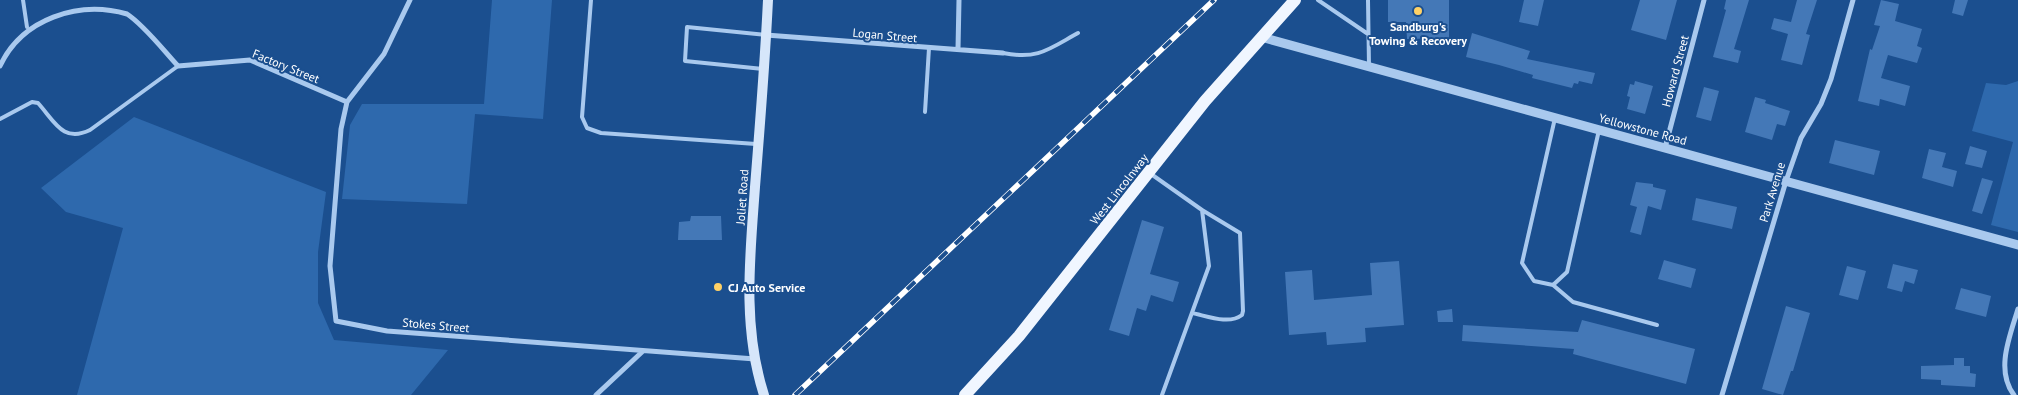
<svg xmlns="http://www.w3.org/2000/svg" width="2018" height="395" font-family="'PT Sans',sans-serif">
	<rect width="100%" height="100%" fill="#1b4f8f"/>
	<path fill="#2e69ad" d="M492,0H552L543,119L475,114L467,204L342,199L350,125L362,104H484Z
		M2018,81V232L1991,225L2013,142L1972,131L1986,83L2006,85Z
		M134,117L326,192L318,252V303L334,340L448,350L411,395H77L123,228L66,212L41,188Z"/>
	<path fill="#4478b7" d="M1388,0H1449V38L1407,39L1406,22H1388Z
		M1524,0H1544L1538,26L1519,22Z
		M1640,0H1677L1666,40L1631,30Z
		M1726,0H1749L1734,49L1741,51L1738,63L1713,57L1726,10L1724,9Z
		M1797,0H1817L1806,34L1810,35L1802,65L1781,60L1788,34L1771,29L1774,18L1791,22Z
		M1881,0L1899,4L1895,21L1922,29L1917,46L1922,48L1917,63L1888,55L1881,78L1910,86L1905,106L1880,99L1879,106L1858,101L1870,49L1872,50L1880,26L1874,25Z
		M1955,0H1968L1963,16L1952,13Z
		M1472,33L1530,51L1527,59L1595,73L1592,84L1579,81L1578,84L1574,83L1572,88L1532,78L1533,75L1499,65L1466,57Z
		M1635,81L1653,86L1645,114L1627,109L1630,97L1627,96L1630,84L1634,85Z
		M1704,87L1719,91L1711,121L1696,117Z
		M1755,97L1766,100L1765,103L1790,111L1785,126L1777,124L1772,140L1745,132Z
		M1835,140L1880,151L1874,175L1829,163Z
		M1970,146L1987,151L1982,168L1965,164Z
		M1929,149L1946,153L1942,167L1957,171L1953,187L1922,178Z
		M1982,178L1993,181L1982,214L1972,211Z
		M1636,182L1653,184V187L1666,190L1661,210L1648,206L1641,235L1630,232L1637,207L1630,205Z
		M1696,198L1737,207L1732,229L1692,220Z
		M691,216H721L722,240H678L679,222L690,221Z
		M1142,220L1164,227L1150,274L1179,282L1173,302L1151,295L1146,311L1137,308L1129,336L1109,330Z
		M1664,260L1696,269L1691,288L1658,279Z
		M1399,261L1404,325L1365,328L1366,342L1327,345L1326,332L1289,335L1285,272L1312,270L1314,300L1372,295L1370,263Z
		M1893,264L1918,270L1914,284L1905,281L1902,292L1887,288Z
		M1847,266L1866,271L1858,300L1839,295Z
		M1961,288L1991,296L1986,317L1955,309Z
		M1786,306L1810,313L1793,371H1791L1783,395L1762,389Z
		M1452,309L1453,322H1438L1437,311Z
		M1582,320L1695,349L1686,384L1573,354L1574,349L1462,341L1463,325L1578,332Z
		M1954,358H1964V366H1970V373L1976,374L1975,387L1941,385V380L1921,379V366L1954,365Z"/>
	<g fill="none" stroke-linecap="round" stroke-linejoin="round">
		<path stroke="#a9c9ee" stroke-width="4" d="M23,0L27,27
			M591,0L582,117L587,128L601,133L756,144
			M1318,0L1368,34
			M1368,0L1369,66
			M1003,53C1038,60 1049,49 1078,33
			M763,69L685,61L687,27L766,35
			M925,112L929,48
			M1555,118L1522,263L1534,281L1553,285L1567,272L1599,130
			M0,119L32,102L38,103C55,122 63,143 90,130L178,66
			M1151,174L1202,210L1209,266L1162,395
			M1553,285L1573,302L1657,325
			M1192,313C1207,316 1229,325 1242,315L1243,311L1240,233L1202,210"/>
		<path stroke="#a9c9ee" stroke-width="5" d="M410,0L384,54L347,102L341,129L330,266L336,321L387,331L755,359
			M766,35L1003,53
			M958,49L959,0
			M0,66C22,19 78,0 127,14C144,25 164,51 178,66L250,60L347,102
			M1665,148L1704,0
			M596,395L642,352
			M1722,395L1786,181L1801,138L1821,104L1831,79L1853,0
			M2014,395C1995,370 2010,336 2018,309"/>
		<path stroke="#a9c9ee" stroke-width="9" d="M1261,37L2018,245"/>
		<path stroke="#d6e6fa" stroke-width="10" d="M764,395C742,327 750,256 755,187C760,125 765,62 768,0"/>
		<path stroke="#f0f6ff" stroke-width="12" d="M965,395L1019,336L1205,101L1295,0"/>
		<defs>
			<path id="rail" d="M795,395L1214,0"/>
		</defs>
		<use href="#rail" stroke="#fff" stroke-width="5.5"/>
		<use href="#rail" stroke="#1b4f8f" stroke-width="4" stroke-dasharray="11" stroke-linecap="butt"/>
	</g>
	<g fill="#ffd166" stroke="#1b4f8f" stroke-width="2">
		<circle cx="1418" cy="11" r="5"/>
		<circle cx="718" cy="287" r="5"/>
	</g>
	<g text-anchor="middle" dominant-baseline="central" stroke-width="4" stroke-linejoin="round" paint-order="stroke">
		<g font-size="12" font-weight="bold" fill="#fff" stroke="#1b4f8f">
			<text x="1418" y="26">Sandburg's<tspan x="1418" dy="14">Towing &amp; Recovery</tspan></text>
			<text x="728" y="287" text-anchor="start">CJ Auto Service</text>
		</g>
		<g font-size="12" fill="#fff" stroke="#1b4f8f">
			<text transform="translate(885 35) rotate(5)">Logan Street</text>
			<text transform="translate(286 66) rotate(22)">Factory Street</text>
			<text transform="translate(1675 71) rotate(-75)">Howard Street</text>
			<text transform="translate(1643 129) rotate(15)">Yellowstone Road</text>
			<text transform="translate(1119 189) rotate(-52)">West Lincolnway</text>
			<text transform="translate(1772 192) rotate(-73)">Park Avenue</text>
			<text transform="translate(742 197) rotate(-86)">Joliet Road</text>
			<text transform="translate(436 325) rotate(5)">Stokes Street</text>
		</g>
	</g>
</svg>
